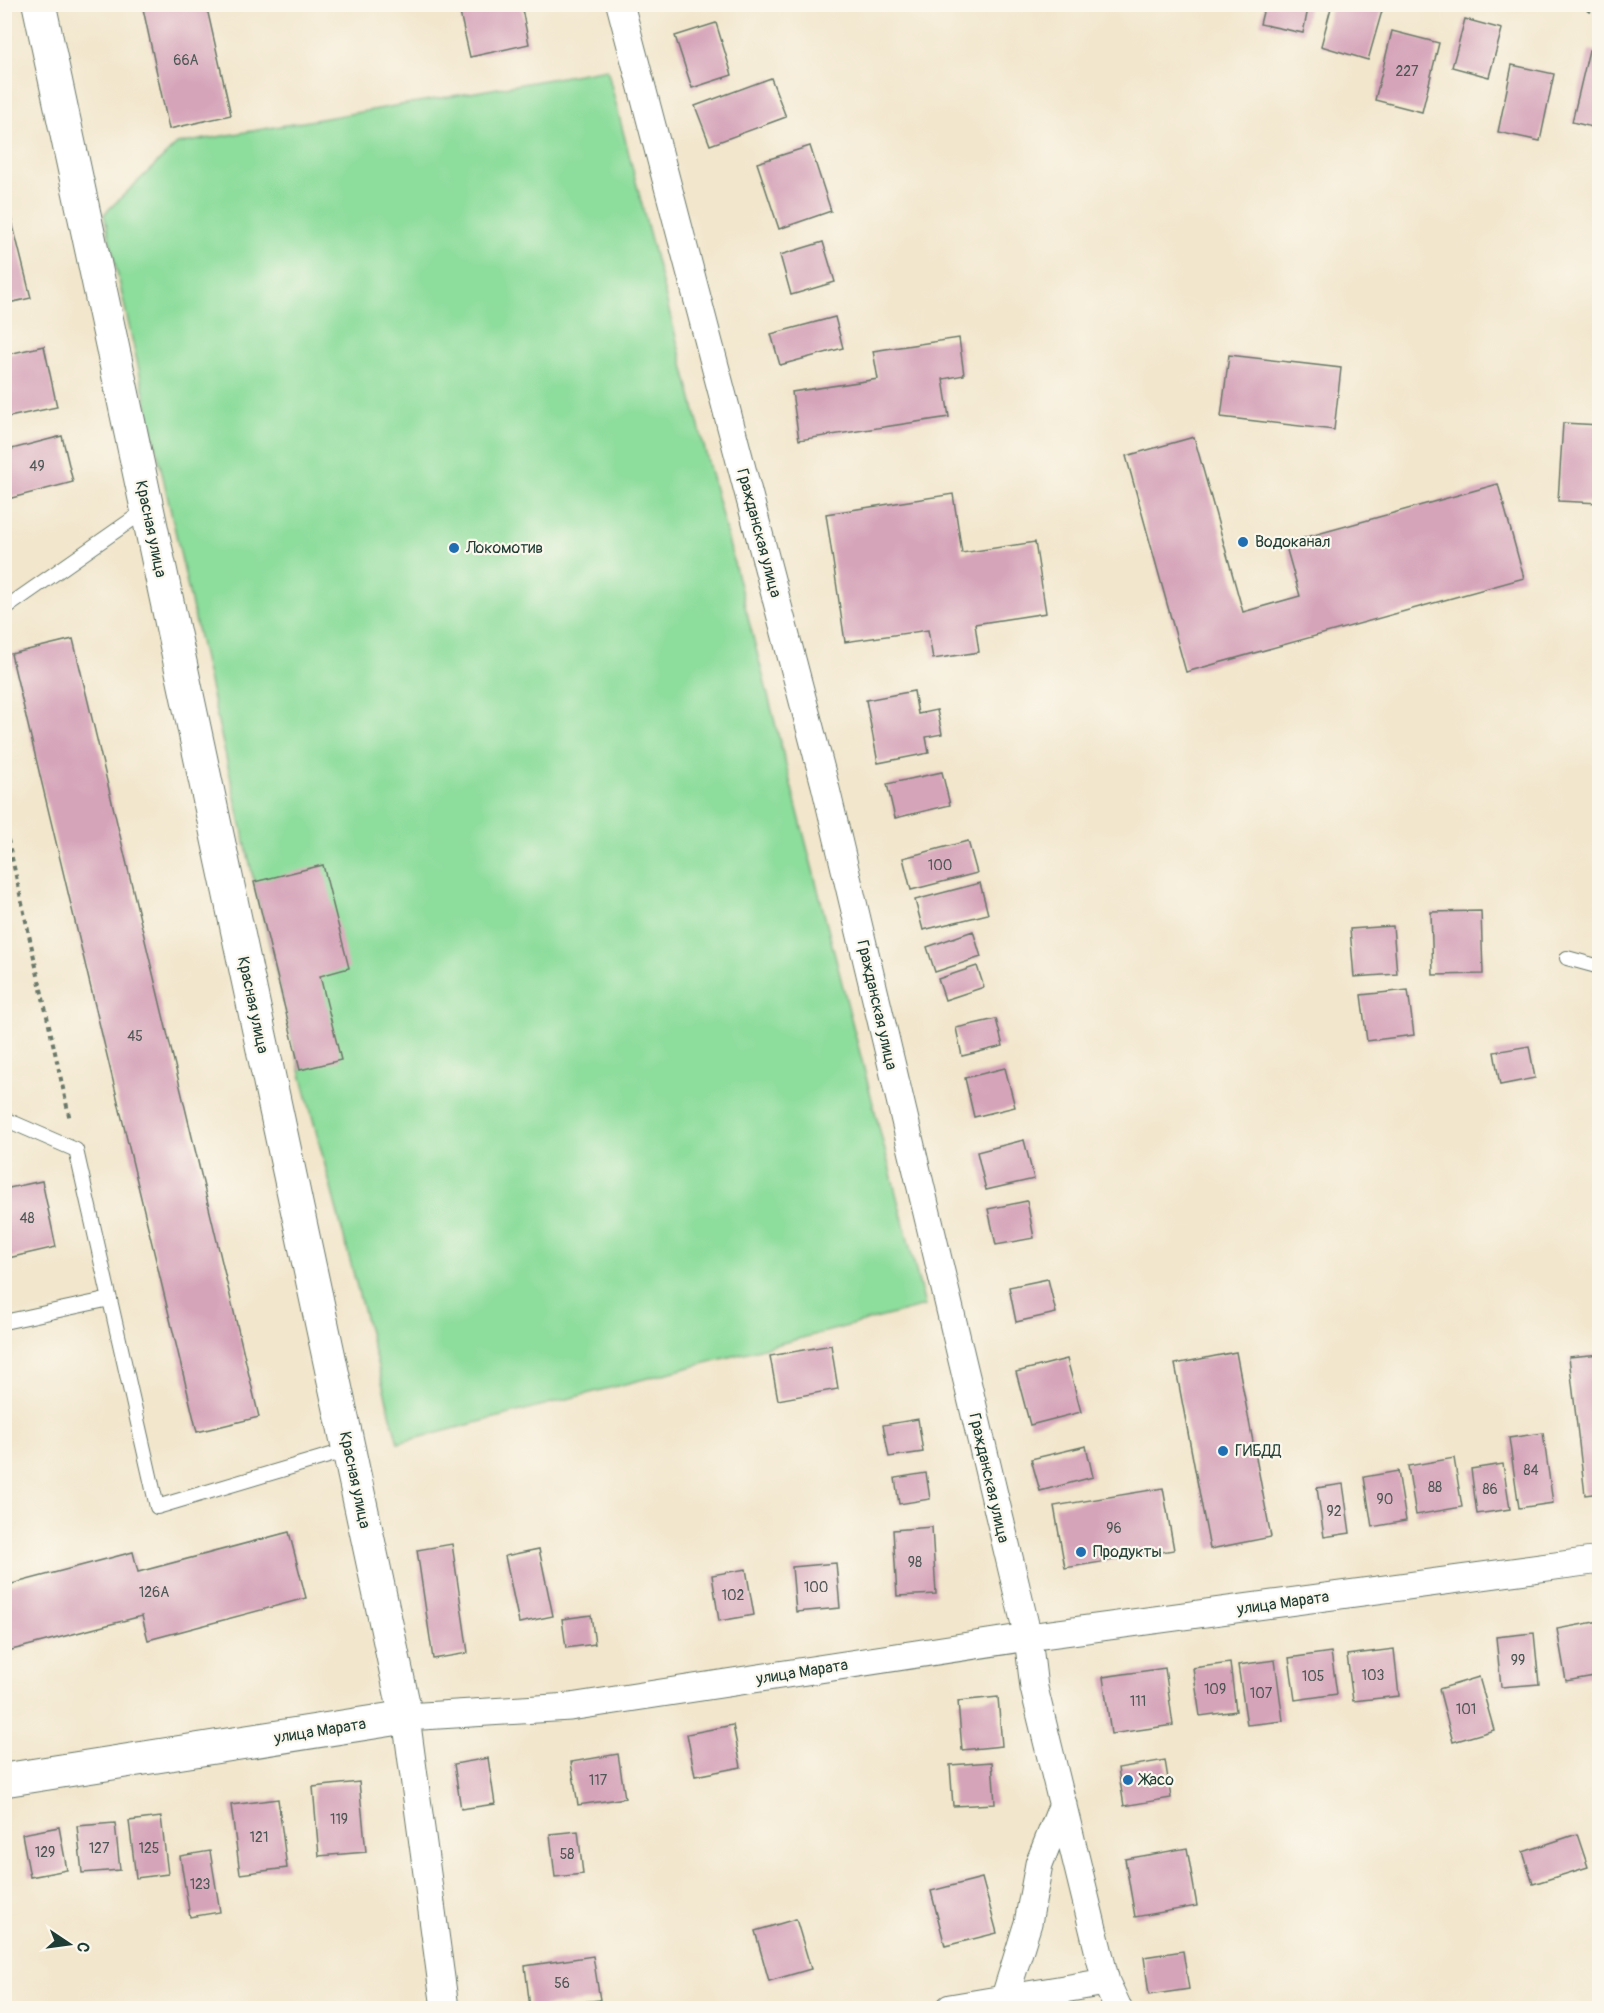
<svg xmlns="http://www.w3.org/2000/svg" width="1604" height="2013" font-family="Pangolin,sans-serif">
	<rect width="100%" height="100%" fill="#fbf7ec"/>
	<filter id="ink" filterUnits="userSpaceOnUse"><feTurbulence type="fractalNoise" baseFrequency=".0167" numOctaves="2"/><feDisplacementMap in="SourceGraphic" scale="12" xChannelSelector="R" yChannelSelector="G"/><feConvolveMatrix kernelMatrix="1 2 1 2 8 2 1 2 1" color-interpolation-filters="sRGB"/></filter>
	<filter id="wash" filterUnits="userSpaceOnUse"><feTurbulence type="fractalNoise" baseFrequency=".008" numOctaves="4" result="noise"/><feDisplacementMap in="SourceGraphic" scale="24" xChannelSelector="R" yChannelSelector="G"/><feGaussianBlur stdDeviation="1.35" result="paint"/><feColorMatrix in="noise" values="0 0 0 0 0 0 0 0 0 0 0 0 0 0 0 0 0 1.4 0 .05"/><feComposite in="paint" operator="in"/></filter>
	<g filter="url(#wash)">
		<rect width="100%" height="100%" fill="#f2e6cc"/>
		<path fill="#8ddd9c" stroke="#568d68" stroke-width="1.5" d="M607,69L925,1306L398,1443L300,1070L254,882L104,214L177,144Z"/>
		<g id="blocks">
			<path fill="#d6a4b9" d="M142,4H206L231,115L169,129Z
				M458,4H521L529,44L470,57Z
				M1265,4H1309L1303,33L1260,24Z
				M1332,4H1384L1368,60L1321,46Z
				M1465,19L1502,29L1489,77L1452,67Z
				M716,23L732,75L692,88L675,36Z
				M1392,31L1439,43L1422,112L1375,100Z
				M1589,50L1600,52V129L1572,122Z
				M1512,65L1554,74L1540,141L1498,132Z
				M771,78L786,117L710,145L695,106Z
				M810,146L831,211L779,229L757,163Z
				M4,189L31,298L4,304Z
				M823,242L835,282L791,295L780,255Z
				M835,317L843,348L780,365L771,334Z
				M959,338L964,375L943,379L949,417L799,440L792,392L878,379L873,351Z
				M44,346L57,407L4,418V355Z
				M1229,355L1341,368L1334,430L1221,417Z
				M1563,423L1600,425V503L1558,501Z
				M62,436L73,482L4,500V451Z
				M1194,437L1243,612L1300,596L1285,543L1498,484L1524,578L1186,672L1126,456Z
				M953,494L962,553L1035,542L1046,613L975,624L979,652L933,659L928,630L845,642L826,514Z
				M73,639L259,1417L197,1432L11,654Z
				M914,691L918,714L937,710L942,734L926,737L929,753L878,763L866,700Z
				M942,772L950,805L895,818L887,784Z
				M968,841L977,873L911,890L903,858Z
				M323,865L349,968L320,976L341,1060L300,1070L254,882Z
				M980,883L988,914L923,930L915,900Z
				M1481,911L1483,974L1433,975L1431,912Z
				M1393,926L1397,974L1354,977L1350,929Z
				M973,931L981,957L935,972L927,947Z
				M977,966L984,987L945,1000L938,979Z
				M1408,990L1414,1035L1367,1041L1361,995Z
				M996,1019L1003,1046L962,1056L956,1028Z
				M1529,1046L1535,1078L1500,1085L1494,1052Z
				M1005,1068L1015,1107L974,1117L965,1078Z
				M1024,1140L1034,1179L986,1190L977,1152Z
				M42,1181L56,1247L4,1259V1189Z
				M1027,1201L1034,1238L996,1245L988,1209Z
				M1048,1279L1056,1313L1016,1322L1009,1287Z
				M831,1345L838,1389L778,1400L770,1356Z
				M1236,1352L1271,1537L1210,1549L1175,1364Z
				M1600,1354V1493L1585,1495L1569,1357Z
				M1067,1359L1081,1412L1030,1425L1016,1372Z
				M918,1419L923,1452L889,1457L883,1425Z
				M1543,1433L1553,1503L1519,1508L1509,1438Z
				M1086,1446L1093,1477L1040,1491L1031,1459Z
				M1454,1458L1462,1507L1416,1515L1408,1466Z
				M1503,1464L1510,1509L1477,1514L1471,1469Z
				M1398,1471L1406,1521L1372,1527L1364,1477Z
				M926,1473L930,1499L899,1504L895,1478Z
				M1343,1484L1350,1533L1324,1537L1317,1488Z
				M1163,1488L1174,1550L1065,1568L1054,1506Z
				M932,1527L936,1594L897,1596L893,1530Z
				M289,1532L306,1598L148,1640L142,1616L4,1652V1586L133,1552L138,1572Z
				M452,1544L468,1653L433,1659L417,1550Z
				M539,1549L553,1616L519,1623L505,1556Z
				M836,1563L840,1608L796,1612L792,1567Z
				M746,1569L754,1615L719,1621L712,1575Z
				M591,1615L595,1644L566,1648L562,1619Z
				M1600,1621V1675L1566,1681L1557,1629Z
				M1534,1633L1539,1684L1501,1687L1496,1637Z
				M1394,1649L1399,1696L1353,1701L1347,1655Z
				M1331,1652L1337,1694L1295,1700L1289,1658Z
				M1275,1660L1283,1721L1247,1725L1238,1665Z
				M1230,1663L1236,1711L1200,1716L1193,1668Z
				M1165,1668L1173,1725L1111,1734L1103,1677Z
				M1479,1677L1494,1730L1453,1742L1439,1689Z
				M998,1697L1002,1746L962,1750L958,1701Z
				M733,1725L741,1767L695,1776L687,1734Z
				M618,1754L625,1798L578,1805L571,1762Z
				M488,1758L495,1804L461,1809L454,1764Z
				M1165,1760L1171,1798L1124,1806L1118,1768Z
				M992,1762L995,1804L953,1806L950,1765Z
				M359,1782L366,1852L319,1856L313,1787Z
				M278,1799L287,1868L240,1874L231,1805Z
				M161,1817L168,1874L136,1878L129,1821Z
				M115,1823L120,1870L82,1873L77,1826Z
				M59,1827L67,1870L30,1877L22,1834Z
				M578,1831L583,1874L555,1877L550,1834Z
				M1577,1834L1588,1867L1533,1884L1523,1852Z
				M1187,1848L1197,1906L1135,1917L1125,1859Z
				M210,1851L220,1912L190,1917L180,1856Z
				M982,1878L997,1933L945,1946L931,1891Z
				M796,1919L811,1969L769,1981L755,1931Z
				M1183,1951L1189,1989L1149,1995L1144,1957Z
				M593,1956L600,2000L530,2008L525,1966Z"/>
		</g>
	</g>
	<g filter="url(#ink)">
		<use href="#blocks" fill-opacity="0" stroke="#697869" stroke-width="1.5"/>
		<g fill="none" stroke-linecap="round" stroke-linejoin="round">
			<defs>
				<path id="lane" d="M4,609L147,509
					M1567,958L1600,967
					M7,1120L76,1150L157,1507L348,1450
					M4,1322L110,1299"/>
				<path id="street" d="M620,4L825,785L1028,1637L1034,1688L1106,1982L1118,2008
					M1004,2000L1028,1923L1039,1864L1063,1804
					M445,2008L406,1717L570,1707L1028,1637L1600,1560
					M950,2008L1106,1982"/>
				<path id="secondary" d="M4,1780L406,1717L39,4"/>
			</defs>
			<use href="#lane" stroke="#697869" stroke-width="16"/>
			<use href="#street" stroke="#697869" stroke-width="29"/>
			<use href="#secondary" stroke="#697869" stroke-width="35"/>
			<path stroke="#697869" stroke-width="4" stroke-dasharray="4.5 4.5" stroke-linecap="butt" d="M1570,4L1600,14
				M4,822L70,1120"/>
			<use href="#lane" stroke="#fff" stroke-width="14"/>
			<use href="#street" stroke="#fff" stroke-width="27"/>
			<use href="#secondary" stroke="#fff" stroke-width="33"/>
		</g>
	</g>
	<g fill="#1f6fb2" stroke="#fbf7ec" stroke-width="2">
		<circle cx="1243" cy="542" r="6"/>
		<circle cx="454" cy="548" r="6"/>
		<circle cx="1223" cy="1451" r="6"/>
		<circle cx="1081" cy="1552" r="6"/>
		<circle cx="1128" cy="1780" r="6"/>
	</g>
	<g text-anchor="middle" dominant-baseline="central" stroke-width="4.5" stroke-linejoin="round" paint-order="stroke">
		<g font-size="14" fill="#4d5755">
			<text x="186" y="60">66А</text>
			<text x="1407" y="71">227</text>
			<text x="37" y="466">49</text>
			<text x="940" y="865">100</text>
			<text x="135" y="1036">45</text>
			<text x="27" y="1218">48</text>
			<text x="1531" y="1470">84</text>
			<text x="1435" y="1487">88</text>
			<text x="1490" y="1489">86</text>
			<text x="1385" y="1499">90</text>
			<text x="1334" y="1511">92</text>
			<text x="1114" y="1528">96</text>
			<text x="915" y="1562">98</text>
			<text x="816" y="1587">100</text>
			<text x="154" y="1592">126А</text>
			<text x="733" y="1595">102</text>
			<text x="1518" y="1660">99</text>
			<text x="1373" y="1675">103</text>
			<text x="1313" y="1676">105</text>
			<text x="1215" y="1689">109</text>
			<text x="1261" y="1693">107</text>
			<text x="1138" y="1701">111</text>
			<text x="1466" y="1709">101</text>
			<text x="598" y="1780">117</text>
			<text x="339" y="1819">119</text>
			<text x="259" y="1837">121</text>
			<text x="99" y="1848">127</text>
			<text x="149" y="1848">125</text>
			<text x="45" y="1852">129</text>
			<text x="567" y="1854">58</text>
			<text x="200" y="1884">123</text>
			<text x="562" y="1983">56</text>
		</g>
		<g font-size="16" fill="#1f3d34" stroke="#fbf7ec">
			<text transform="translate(151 529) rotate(78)">Красная улица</text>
			<text transform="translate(759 533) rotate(75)">Гражданская улица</text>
			<text transform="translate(253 1005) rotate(78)">Красная улица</text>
			<text transform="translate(877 1005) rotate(77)">Гражданская улица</text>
			<text transform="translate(989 1478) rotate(77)">Гражданская улица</text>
			<text transform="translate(355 1480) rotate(78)">Красная улица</text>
			<text transform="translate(1283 1603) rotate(-8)">улица Марата</text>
			<text transform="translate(802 1672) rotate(-9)">улица Марата</text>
			<text transform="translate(320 1731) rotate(-9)">улица Марата</text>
		</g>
		<g font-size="16" fill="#1f3d34" stroke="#fbf7ec" text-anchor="start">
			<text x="1255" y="542">Водоканал</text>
			<text x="466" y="548">Локомотив</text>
			<text x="1235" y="1451">ГИБДД</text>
			<text x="1093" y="1552">Продукты</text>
			<text x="1140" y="1780">Жасо</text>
		</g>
	</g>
	<rect width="1604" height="2013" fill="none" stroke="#fbf7ec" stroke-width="24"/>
	<g transform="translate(69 1944) rotate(103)" stroke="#fbf7ec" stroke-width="4.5" paint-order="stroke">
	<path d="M0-4.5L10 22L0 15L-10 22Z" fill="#1f3d34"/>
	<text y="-9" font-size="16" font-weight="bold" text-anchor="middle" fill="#1f3d34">С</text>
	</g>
</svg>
